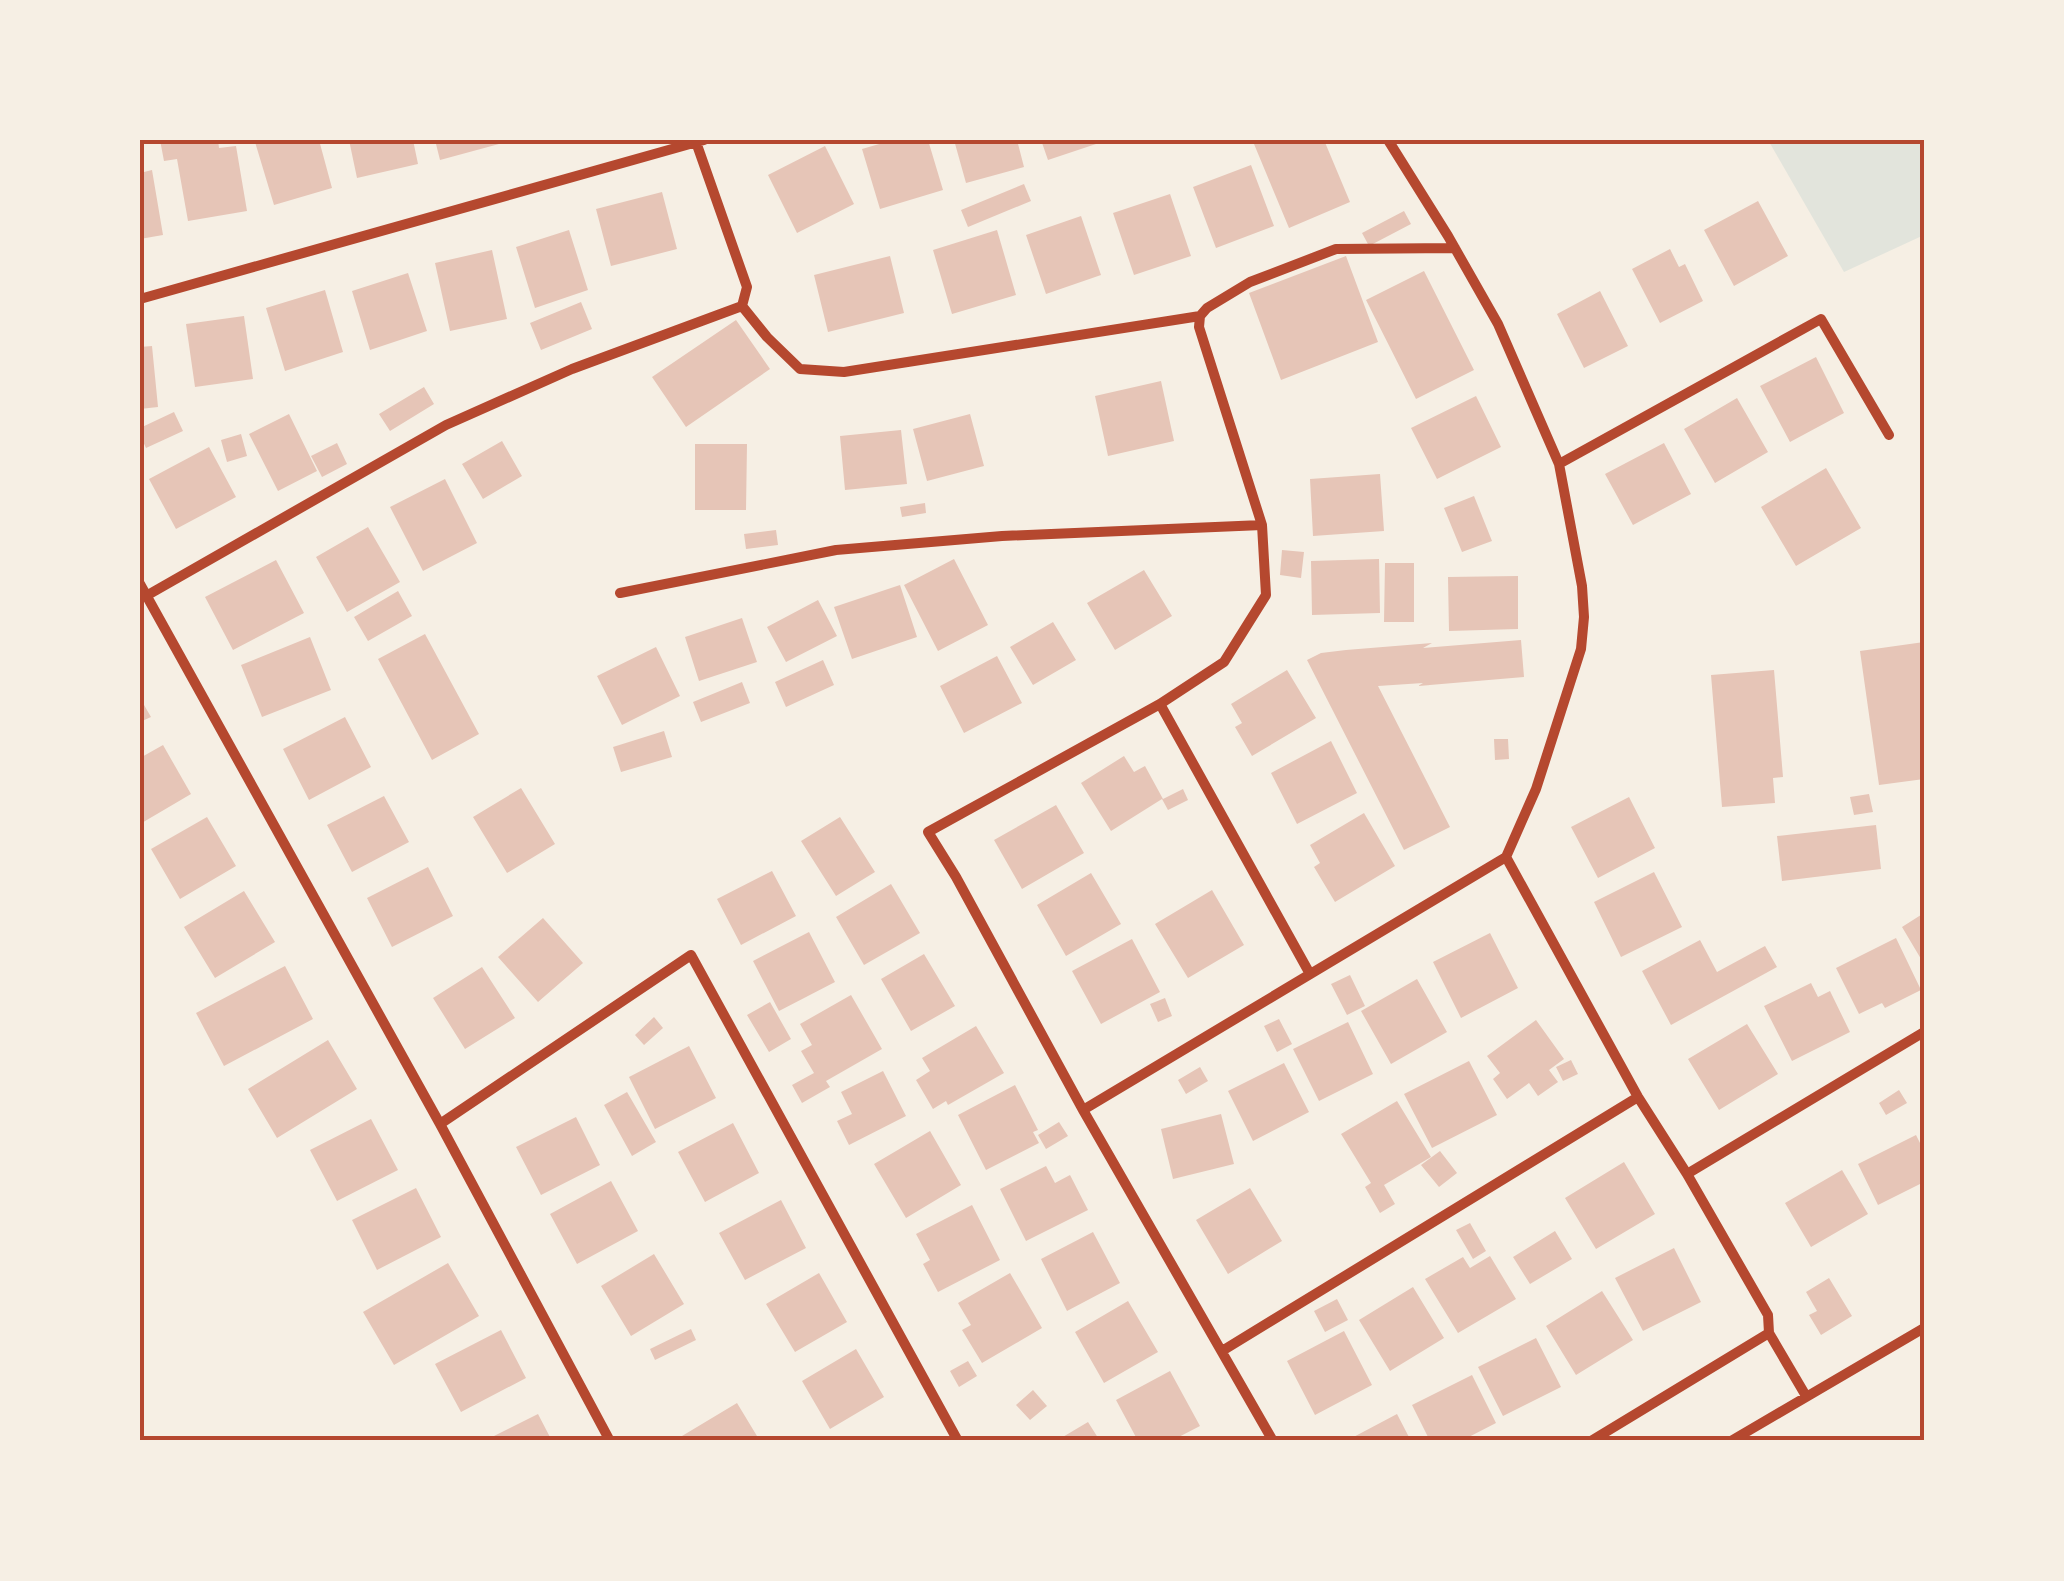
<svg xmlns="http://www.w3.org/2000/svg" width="2064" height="1581" font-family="Figtree,sans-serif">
	<rect width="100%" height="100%" fill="#f6efe4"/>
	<path fill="#e2e4dc" d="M1768,140H1924V235L1844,272Z"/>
	<path fill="#e6c5b7" d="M160,140H218L219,148L236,146L247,211L188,221L177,159L164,161Z
		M260,140H319L332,188L274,205L255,142Z
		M349,140H413L418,164L357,178Z
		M435,140H498L499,144L440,160Z
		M893,140H928L943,190L880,209L862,149Z
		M954,140H1017L1024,167L966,183Z
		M1041,140H1105V141L1048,160Z
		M1263,140H1324L1350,202L1289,228L1254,144Z
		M825,146L854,204L797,233L768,175Z
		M1251,165L1274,226L1216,248L1193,187Z
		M152,170L163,235L140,239V173Z
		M1024,184L1031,201L968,227L961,210Z
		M662,192L677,249L611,266L596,209Z
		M1170,194L1191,256L1134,275L1113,213Z
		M1758,201L1788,256L1734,286L1704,230Z
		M1404,211L1411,224L1369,246L1362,233Z
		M1081,216L1101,275L1046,294L1026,235Z
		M569,230L588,290L535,308L516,247Z
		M997,230L1016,295L952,314L933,250Z
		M1670,249L1679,267L1685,264L1703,301L1660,323L1632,269Z
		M492,250L507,319L450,331L435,263Z
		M890,256L904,313L828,332L814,275Z
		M1346,256L1378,342L1281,380L1249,293Z
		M1424,271L1474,370L1416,399L1366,300Z
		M408,273L427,331L370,350L352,291Z
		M325,290L343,352L285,371L266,308Z
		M1600,291L1628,346L1584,368L1557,314Z
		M581,302L592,329L541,350L530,323Z
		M244,316L253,379L195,387L186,324Z
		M736,320L770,369L686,427L652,377Z
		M152,346L158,407L140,409V347Z
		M1816,357L1844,413L1790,442L1760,386Z
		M1161,381L1174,441L1108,456L1095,396Z
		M424,387L434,404L390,431L379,414Z
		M1476,396L1501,447L1437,479L1411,428Z
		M1737,398L1768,452L1715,483L1684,429Z
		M174,412L183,431L146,448L140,435V428Z
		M289,414L317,471L278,491L249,434Z
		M970,414L984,466L927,481L913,429Z
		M901,430L907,484L845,490L840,436Z
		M241,434L247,456L227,462L221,440Z
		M502,441L522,476L483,499L462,464Z
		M337,443L347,464L322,477L311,456Z
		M1664,443L1691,494L1633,525L1605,474Z
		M695,444H747L746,510H695Z
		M209,447L236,497L176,529L149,479Z
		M1826,468L1861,528L1796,566L1761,507Z
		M1380,474L1384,531L1313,536L1310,479Z
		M445,479L477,543L423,571L390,507Z
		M1474,496L1492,541L1462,552L1444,508Z
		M925,503L926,513L902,517L900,507Z
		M368,527L400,582L347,612L316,557Z
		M776,530L778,545L746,549L744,534Z
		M1282,550L1304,552L1301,578L1280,575Z
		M954,559L988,625L938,651L904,585Z
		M1379,559L1380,613L1312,615L1311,561Z
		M276,560L304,613L233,650L205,597Z
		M1385,563H1414V622H1384Z
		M1144,570L1172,616L1115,650L1087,603Z
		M1518,576V629L1449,631L1448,577Z
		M900,585L917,637L852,659L834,607Z
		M398,591L412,616L368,641L354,617Z
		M818,600L837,636L786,662L767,627Z
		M742,618L757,662L699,681L685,637Z
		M1053,622L1076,660L1033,685L1010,647Z
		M425,634L479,734L432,760L378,659Z
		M310,637L331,690L262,717L241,665Z
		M1521,640L1524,677L1418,686L1423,683L1378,686L1450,827L1404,850L1307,660L1321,653L1346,650L1432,643L1423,648Z
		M1924,642V779L1879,785L1860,651Z
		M656,647L680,696L622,725L597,676Z
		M997,656L1022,703L964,733L940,686Z
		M823,660L834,685L786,707L775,682Z
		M1287,670L1316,718L1252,756L1235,727L1242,723L1231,704Z
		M1774,670L1783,777L1773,778L1775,803L1722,807L1711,675Z
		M742,682L750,703L701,722L693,702Z
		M140,698L151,717L140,722Z
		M345,717L371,767L309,800L283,749Z
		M664,731L672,757L621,772L613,747Z
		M1494,739H1508L1509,759L1495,760Z
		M1331,741L1357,793L1297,824L1271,773Z
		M163,745L191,794L140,824V758Z
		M1124,756L1134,772L1145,766L1163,799L1183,789L1188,800L1168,810L1162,799L1111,831L1081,783Z
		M521,788L555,844L507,873L473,817Z
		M1869,794L1873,812L1854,815L1850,797Z
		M384,796L409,842L352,872L327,825Z
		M1629,797L1655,848L1598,878L1571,827Z
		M1056,805L1084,853L1022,889L994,840Z
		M1364,813L1395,866L1335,902L1314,867L1320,863L1310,845Z
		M207,817L236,866L180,899L151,849Z
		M840,817L875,872L836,896L801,841Z
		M1876,825L1881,869L1782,881L1777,836Z
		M428,867L453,916L392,947L367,898Z
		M772,871L796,916L741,945L717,899Z
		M1654,872L1682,927L1621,957L1594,902Z
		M1091,873L1121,924L1066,956L1037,905Z
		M891,884L920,933L864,965L836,917Z
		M1212,890L1244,945L1188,978L1155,924Z
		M244,891L275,942L215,978L184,927Z
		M1924,913V964L1902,927Z
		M543,918L583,963L538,1002L498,957Z
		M809,932L835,982L779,1011L753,961Z
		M1490,933L1518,988L1461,1018L1433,962Z
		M1896,938L1921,990L1885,1008L1882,1003L1859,1014L1836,968Z
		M1132,939L1160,992L1101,1024L1072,971Z
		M1700,940L1717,972L1765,946L1777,967L1671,1025L1642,971Z
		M924,954L955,1006L911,1031L881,979Z
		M285,966L313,1019L224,1066L196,1013Z
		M482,967L515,1018L465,1049L433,998Z
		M1350,975L1365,1006L1347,1015L1331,984Z
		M1417,979L1447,1032L1391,1064L1361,1011Z
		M1811,983L1818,997L1830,991L1850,1032L1792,1061L1764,1006Z
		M851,995L882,1049L826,1081L830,1087L802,1103L792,1085L814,1073L801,1051L812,1045L800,1024Z
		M1165,998L1172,1016L1158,1022L1150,1004Z
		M770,1002L791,1039L769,1052L747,1015Z
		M654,1017L663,1028L644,1045L635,1035Z
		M1279,1019L1292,1044L1277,1052L1264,1026Z
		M1536,1020L1564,1059L1549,1070L1558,1082L1538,1096L1529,1083L1507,1099L1493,1079L1500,1073L1487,1056Z
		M1348,1022L1373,1074L1319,1101L1293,1049Z
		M1747,1024L1778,1074L1719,1110L1688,1059Z
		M976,1026L1004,1073L948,1105L946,1101L933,1109L916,1080L930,1071L922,1058Z
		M328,1040L357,1089L277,1138L248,1089Z
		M689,1046L716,1098L655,1129L629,1077Z
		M1571,1060L1578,1074L1563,1081L1556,1067Z
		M1469,1061L1497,1115L1432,1148L1404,1094Z
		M1284,1063L1309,1112L1253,1141L1228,1091Z
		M1200,1067L1208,1081L1186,1094L1178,1080Z
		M883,1071L906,1116L849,1145L837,1121L852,1114L841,1092Z
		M1015,1085L1038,1130L1033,1132L1039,1143L986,1170L958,1115Z
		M1899,1090L1907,1103L1886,1115L1879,1103Z
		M627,1092L656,1142L632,1156L604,1105Z
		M1397,1101L1431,1157L1384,1185L1395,1204L1380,1213L1365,1187L1371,1183L1341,1134Z
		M1221,1114L1234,1164L1173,1179L1161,1129Z
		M576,1117L600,1165L541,1195L516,1147Z
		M371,1119L398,1170L337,1201L310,1150Z
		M1059,1122L1068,1136L1046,1149L1038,1135Z
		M733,1123L759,1173L705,1202L678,1152Z
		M930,1131L961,1185L906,1218L874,1164Z
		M1916,1135L1924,1151V1182L1878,1205L1858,1164Z
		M1440,1151L1457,1173L1439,1187L1421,1165Z
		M1624,1162L1655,1214L1596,1249L1565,1198Z
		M1046,1166L1055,1183L1070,1175L1088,1210L1026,1241L1000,1189Z
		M1842,1170L1868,1214L1811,1247L1785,1203Z
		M611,1181L638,1231L577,1264L550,1214Z
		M416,1188L441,1237L377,1270L352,1220Z
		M1250,1188L1282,1241L1228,1274L1196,1220Z
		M781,1200L806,1248L745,1280L719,1233Z
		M972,1205L1000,1260L938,1292L923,1264L930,1260L916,1234Z
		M1470,1223L1486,1251L1473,1259L1456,1230Z
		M1555,1231L1572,1259L1530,1284L1513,1257Z
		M1093,1232L1120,1283L1067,1311L1041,1259Z
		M1674,1248L1701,1302L1643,1331L1615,1278Z
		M654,1254L684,1304L631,1336L601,1286Z
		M1490,1256L1516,1299L1458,1333L1425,1279L1463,1257L1470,1268Z
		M448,1263L479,1316L394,1365L363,1312Z
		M819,1273L847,1322L795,1352L766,1304Z
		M1010,1273L1042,1328L982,1363L962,1330L971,1325L958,1303Z
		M1829,1278L1852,1316L1821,1335L1809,1315L1817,1311L1806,1292Z
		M1413,1287L1444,1338L1390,1371L1359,1320Z
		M1602,1291L1633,1340L1576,1375L1546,1326Z
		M1337,1299L1348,1320L1325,1332L1314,1311Z
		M1128,1301L1158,1352L1104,1383L1075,1332Z
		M691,1329L696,1340L655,1360L650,1349Z
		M501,1330L526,1378L461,1412L435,1364Z
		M1344,1331L1372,1385L1315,1415L1287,1361Z
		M1536,1338L1561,1387L1503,1416L1478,1367Z
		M856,1349L884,1397L830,1429L802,1381Z
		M968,1361L977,1376L959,1387L950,1371Z
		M1170,1371L1200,1426L1171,1441H1138L1116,1400Z
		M1472,1375L1496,1423L1461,1441H1430L1412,1405Z
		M1033,1390L1047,1406L1030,1420L1016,1405Z
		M737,1403L760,1441H685L682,1436Z
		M538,1414L552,1441H484Z
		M1397,1414L1411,1441H1346Z
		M1088,1422L1100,1441H1056Z"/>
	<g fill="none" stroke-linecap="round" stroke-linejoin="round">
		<path stroke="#b5482f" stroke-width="10" d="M1388,140L1448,236L1498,324L1559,464L1582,586L1584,617L1581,649L1536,789L1506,857L1638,1097L1687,1174L1768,1315L1769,1333L1591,1441
			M696,142L747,287L742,306
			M140,299L704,140
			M742,306L767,337L800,369L844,372L1200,316
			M1559,464L1821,319L1889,435
			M140,584L440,1124L610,1441
			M620,593L836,550L1002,536L1262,525
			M146,596L446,425L572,369L742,306
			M1160,704L1310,974
			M1083,1110L1506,857
			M440,1124L691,955L958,1441
			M1687,1174L1924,1032
			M1769,1333L1806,1396
			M1222,1351L1638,1097
			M1273,1441L1083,1110L956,877L928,832L1160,704L1224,662L1266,595L1262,525L1199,327L1200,316L1207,308L1250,282L1336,249L1455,248
			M1731,1441L1924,1328"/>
	</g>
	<rect width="2064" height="1581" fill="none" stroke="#f6efe4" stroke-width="285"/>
	<rect x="142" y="142" width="1780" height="1296" fill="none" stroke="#b5482f" stroke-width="4"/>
</svg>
